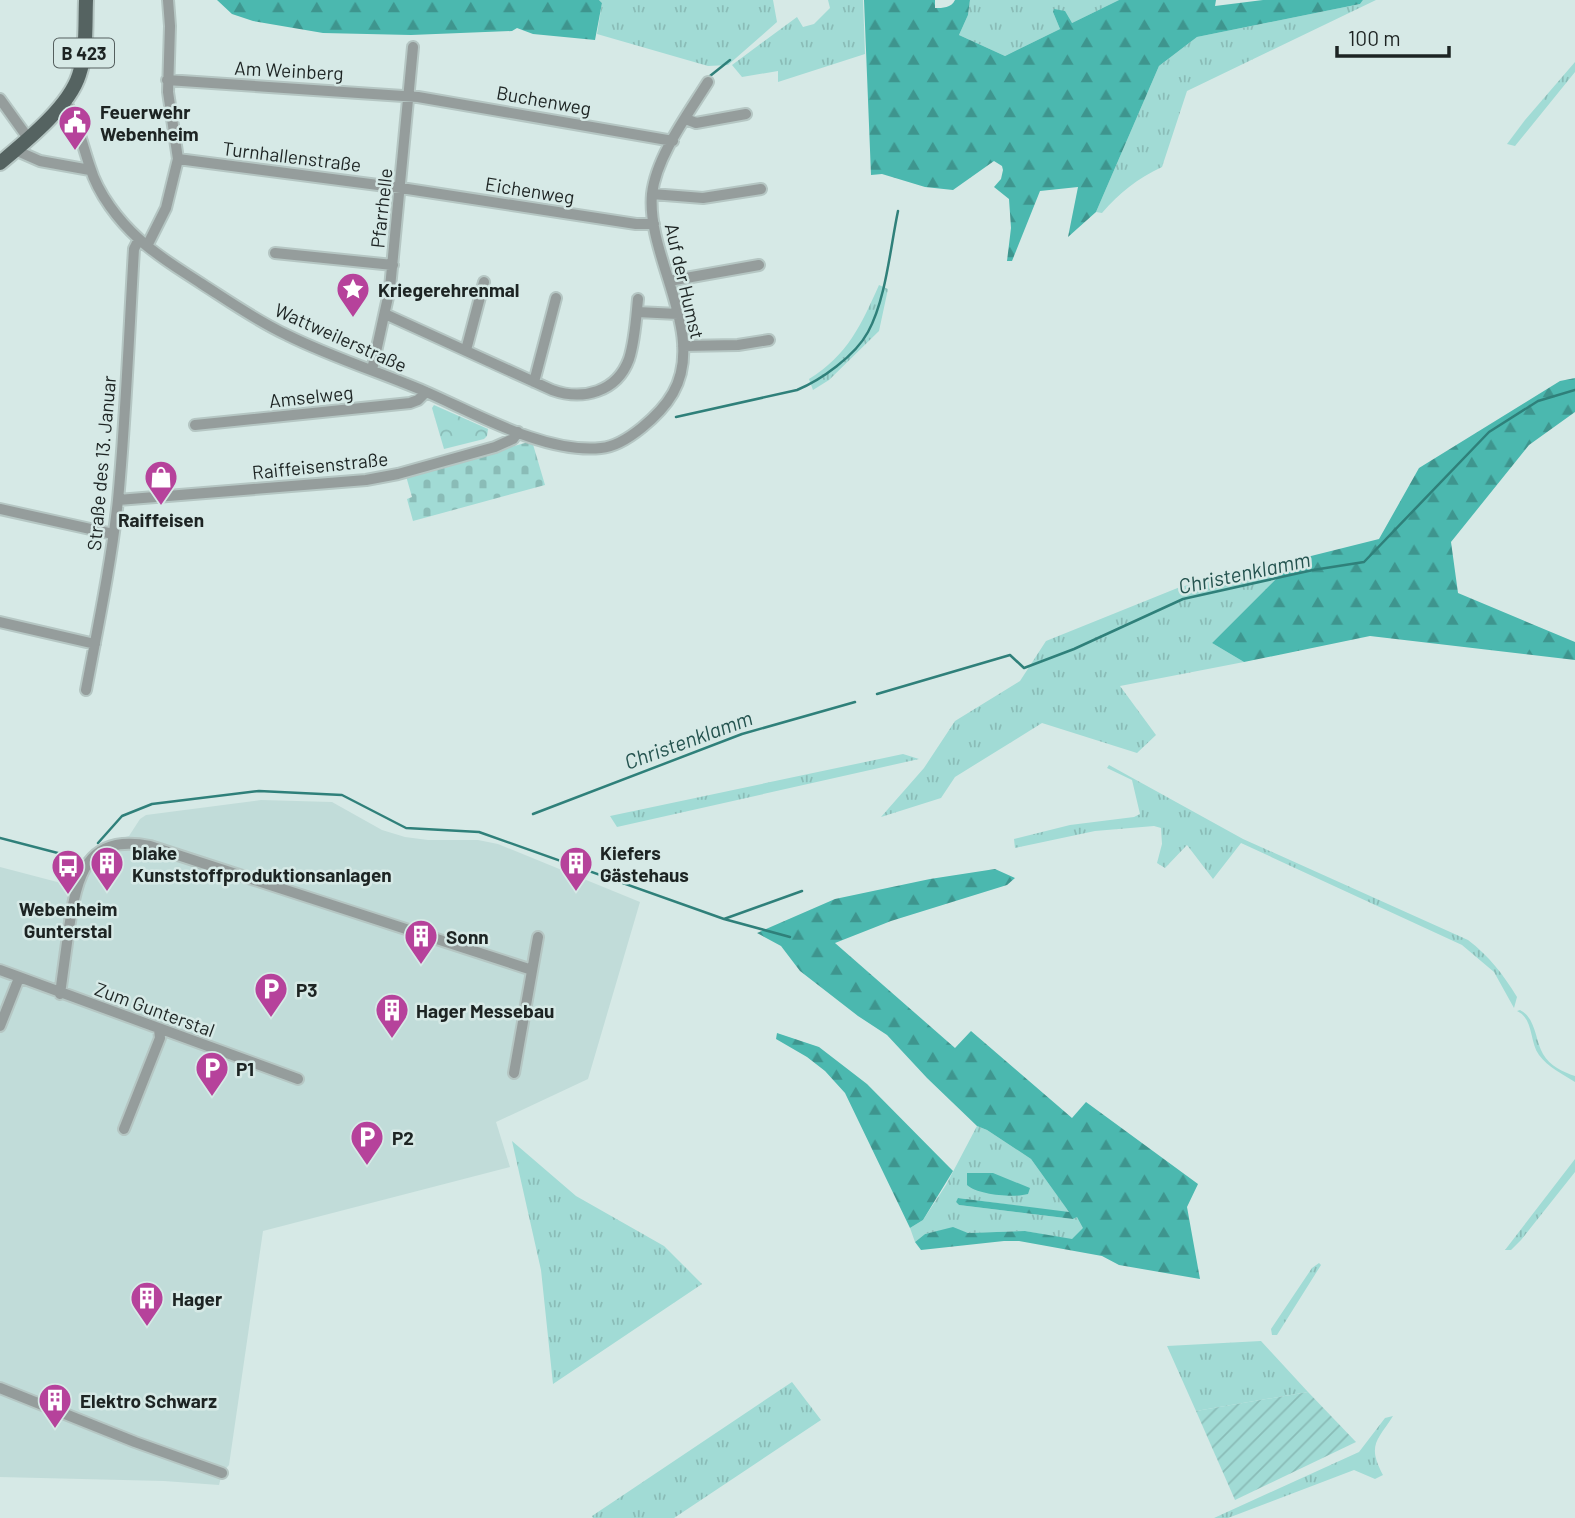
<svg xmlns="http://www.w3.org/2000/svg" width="1575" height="1518" font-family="Barlow,sans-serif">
	<defs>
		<pattern id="grass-tufts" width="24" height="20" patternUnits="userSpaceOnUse" patternTransform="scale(1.75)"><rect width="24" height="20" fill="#a1dbd5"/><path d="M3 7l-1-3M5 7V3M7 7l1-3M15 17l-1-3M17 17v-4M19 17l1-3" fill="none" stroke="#8abcb7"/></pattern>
		<pattern id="forest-firs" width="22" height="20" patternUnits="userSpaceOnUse" patternTransform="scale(1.75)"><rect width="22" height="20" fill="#4bb8af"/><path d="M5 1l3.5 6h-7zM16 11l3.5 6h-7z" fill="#3e958e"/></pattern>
		<pattern id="cemetery-stones" width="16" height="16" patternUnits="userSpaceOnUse" patternTransform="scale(1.75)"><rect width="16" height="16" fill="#a1dbd5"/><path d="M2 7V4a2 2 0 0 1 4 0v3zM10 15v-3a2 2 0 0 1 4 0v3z" fill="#8abcb7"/></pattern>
		<pattern id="park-crowns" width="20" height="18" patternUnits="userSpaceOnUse" patternTransform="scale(1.75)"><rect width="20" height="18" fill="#a1dbd5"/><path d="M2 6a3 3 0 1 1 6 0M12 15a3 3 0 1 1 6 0" fill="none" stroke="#8abcb7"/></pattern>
		<pattern id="garden-furrows" width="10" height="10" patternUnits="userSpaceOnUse" patternTransform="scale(1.75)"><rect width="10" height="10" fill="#a1dbd5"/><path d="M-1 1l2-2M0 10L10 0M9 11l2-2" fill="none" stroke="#8abcb7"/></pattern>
	</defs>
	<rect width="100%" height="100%" fill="#d6e9e6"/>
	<path fill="#c1dcd9" d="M261,800L332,802L382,830L405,837L428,840H478L498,844L640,902L588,1079L496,1122L510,1167L263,1231L229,1465L222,1473L219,1485L164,1481L0,1477V867L65,884L77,864L89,852L102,843L129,836L140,819L146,815Z"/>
	<path fill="url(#grass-tufts)" d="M599,0H773L777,22L728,65L708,66L597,34L602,3Z
		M828,0H863L865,54L778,82V71L742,77L732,65L797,17L803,27L814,24L830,8Z
		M970,0H1119L1072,23L1053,12L1060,29L1005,56L959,35L968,15Z
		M1363,0H1376L1187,91L1162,167C1137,179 1120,192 1102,213L1096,212L1159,66L1197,37L1360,4Z
		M1575,62V72L1515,146L1507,144L1525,120Z
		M879,285L888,289L879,331L829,380L813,390L809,379C848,355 861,325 879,285Z
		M1295,560L1212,643L1244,662L1120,686L1156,735L1137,753L1042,723L955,777L941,798L881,817L924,768L955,721L1020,681L1046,641L1180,587Z
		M903,754L919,759L617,827L610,816Z
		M1109,765L1243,839L1468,940C1489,956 1503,974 1517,997L1514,1008L1494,972L1462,945L1241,843L1213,879L1187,845L1165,868L1157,863L1162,844L1161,828L1154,826L1095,831L1015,848L1014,839L1070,825L1134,817L1140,814L1132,780L1107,768Z
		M1520,1010C1536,1018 1535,1040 1543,1054C1550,1066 1563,1072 1575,1076V1082C1562,1074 1548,1067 1539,1055C1529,1041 1534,1019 1517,1011Z
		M977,1126L987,1130L1031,1159L1070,1213L959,1198L956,1202L959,1205L1073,1219L1078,1216L1084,1228L1072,1240L1025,1231L968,1233L953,1228L925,1234L915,1242L910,1228L923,1220L946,1185Z
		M512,1141L576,1196L664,1246L702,1284L553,1384L541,1270Z
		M1575,1159V1172L1521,1240L1511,1250H1505Z
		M1319,1263L1321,1265L1277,1335H1272L1271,1329L1312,1268Z
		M1261,1341L1308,1392L1196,1411L1167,1346Z
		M792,1382L821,1420L674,1518H593L592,1516Z
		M1393,1416C1377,1441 1367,1445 1383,1475L1375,1479L1354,1470L1228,1518H1214L1359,1452L1385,1418Z"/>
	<path fill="url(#forest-firs)" d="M217,0H599L602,3L595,40L533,34L517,28L512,31L411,35L323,33L253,21L232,14Z
		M864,0H935V8C943,8 951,8 955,0H970L968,15L959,35L1005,56L1060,29L1053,12L1054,9L1065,11L1072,23L1119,0H1216L1215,6L1263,0H1363L1360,4L1197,37L1159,66L1096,212L1068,237L1078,187L1040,191L1012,261H1007L1011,228L1009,199L994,187L1001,179L1003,170L1002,166L994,161L953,190L925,187L882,174L871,175Z
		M1575,378V412L1529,445L1451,542L1458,593L1575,642V660L1370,636L1244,662L1212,643L1295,560L1379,539L1419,468L1560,381Z
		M995,869L1015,878L1007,885L891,921L835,943L955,1048L971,1031L1072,1118L1086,1102L1198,1184L1187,1207L1200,1279L1119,1265L1102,1256L1019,1241H1004L921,1250L915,1242L925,1234L953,1227L968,1233L1025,1231L1072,1239L1083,1228L1077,1217L1073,1219L959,1205L956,1202L958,1198L1069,1212L1031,1159L987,1130L977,1126L927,1078L887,1035L858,1016L800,971L781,946L757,933L835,899L930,879Z
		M777,1033L819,1047L867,1084L953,1171L923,1220L910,1228L845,1093L825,1071L807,1057L776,1039Z
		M967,1173H993L1030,1188L1028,1194C1014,1198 978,1195 967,1185Z"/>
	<path fill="url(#cemetery-stones)" d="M532,441L545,485L413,521L407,499L412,497L406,476Z"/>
	<path fill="url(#park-crowns)" d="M434,405L488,429L487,436L484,439L444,449L432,408Z"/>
	<path fill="url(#garden-furrows)" d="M1308,1392L1356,1442L1235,1500L1196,1411Z"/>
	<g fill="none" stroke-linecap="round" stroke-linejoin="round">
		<path stroke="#2f807a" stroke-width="2.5" d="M710,76L730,60
			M676,417L797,390C821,380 855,356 868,332C886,299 890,249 898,211
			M877,694L1010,655L1024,668L1074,649L1183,599L1313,570L1364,562L1489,432L1538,401L1575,390
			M533,814L742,734L855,702
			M0,838L77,858
			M98,843L122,816L152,804L259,791L342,795L406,828L479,832L724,919L790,937
			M724,919L802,891"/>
		<defs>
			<path id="minor" d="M167,80L418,97L673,141
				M0,99L28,138
				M65,101C78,122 82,144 90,167C98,194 119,221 139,239C158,257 181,270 202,284C230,302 257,321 287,335C331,357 379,372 424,391C475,413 545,454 601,448C626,446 661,414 673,393C707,333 646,257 652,194C656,157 688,114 708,82
				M686,119L696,123L746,114
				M15,150L40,161L90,170
				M178,159L401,188L636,224H654
				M652,194L703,198L761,189
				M147,246L166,208L178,159L168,92L170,26L168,0
				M275,253L393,265
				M669,281L759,265
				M637,312L678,314
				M385,314L552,390C583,401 617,392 629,359C635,340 636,319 638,299
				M683,346L738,345L769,340
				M466,350L484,282
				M372,370L390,288L413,47
				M534,382L556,298
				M195,425L410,403L418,400L426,392
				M118,500L366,480L398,474L495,447L513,439L518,432
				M0,509L113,534
				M0,622L95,644
				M86,690C98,626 111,564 118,500C126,416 129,332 134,249L139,239
				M0,970L298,1079
				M60,994C63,972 66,950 69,928C77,876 86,833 150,846L532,970
				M0,1026L19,978
				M514,1073L538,937
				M124,1129L160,1038L159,1029
				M0,1388L135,1442L222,1473"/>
			<path id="major" d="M0,163C25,142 69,107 79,75C87,51 85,25 86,0"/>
		</defs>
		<use href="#minor" stroke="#b5c6c3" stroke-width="14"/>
		<use href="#major" stroke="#b5c6c3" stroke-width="18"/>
		<use href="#minor" stroke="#959d9c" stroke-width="10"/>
		<use href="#major" stroke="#556361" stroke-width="14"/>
	</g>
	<defs>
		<symbol id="civic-pin" viewBox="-11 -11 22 30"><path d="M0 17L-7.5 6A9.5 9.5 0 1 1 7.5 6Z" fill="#b6429b" stroke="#d6e9e6"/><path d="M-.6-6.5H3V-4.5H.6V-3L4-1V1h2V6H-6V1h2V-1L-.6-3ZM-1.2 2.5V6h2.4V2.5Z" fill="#fff"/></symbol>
		<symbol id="sight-pin" viewBox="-11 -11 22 30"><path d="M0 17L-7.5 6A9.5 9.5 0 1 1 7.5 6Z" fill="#b6429b" stroke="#d6e9e6"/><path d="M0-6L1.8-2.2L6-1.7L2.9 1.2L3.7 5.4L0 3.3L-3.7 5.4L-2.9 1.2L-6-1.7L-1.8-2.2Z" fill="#fff"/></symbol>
		<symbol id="shop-pin" viewBox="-11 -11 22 30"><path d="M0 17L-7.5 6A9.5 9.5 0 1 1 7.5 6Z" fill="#b6429b" stroke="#d6e9e6"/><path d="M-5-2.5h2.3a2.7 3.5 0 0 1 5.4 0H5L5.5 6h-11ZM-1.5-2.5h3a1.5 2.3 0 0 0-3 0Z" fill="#fff"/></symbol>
		<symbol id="building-pin" viewBox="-11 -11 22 30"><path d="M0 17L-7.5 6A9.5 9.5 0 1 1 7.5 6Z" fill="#b6429b" stroke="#d6e9e6"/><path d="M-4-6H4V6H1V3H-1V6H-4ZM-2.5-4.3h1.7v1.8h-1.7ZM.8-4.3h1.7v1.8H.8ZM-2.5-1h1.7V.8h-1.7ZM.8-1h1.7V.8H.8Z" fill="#fff"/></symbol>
		<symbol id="bus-pin" viewBox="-11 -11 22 30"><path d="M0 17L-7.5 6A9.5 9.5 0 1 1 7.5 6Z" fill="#b6429b" stroke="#d6e9e6"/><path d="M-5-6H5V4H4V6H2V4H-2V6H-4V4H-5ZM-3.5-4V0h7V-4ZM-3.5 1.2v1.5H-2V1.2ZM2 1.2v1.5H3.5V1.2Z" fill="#fff"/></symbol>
		<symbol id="parking-pin" viewBox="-11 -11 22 30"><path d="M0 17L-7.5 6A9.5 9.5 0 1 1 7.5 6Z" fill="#b6429b" stroke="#d6e9e6"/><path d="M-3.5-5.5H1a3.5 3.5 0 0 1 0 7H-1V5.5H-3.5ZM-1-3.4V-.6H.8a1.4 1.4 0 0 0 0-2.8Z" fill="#fff"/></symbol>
	</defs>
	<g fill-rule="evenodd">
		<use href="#civic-pin" x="56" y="103" width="38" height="52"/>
		<use href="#sight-pin" x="334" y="270" width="38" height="52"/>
		<use href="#shop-pin" x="142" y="458" width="38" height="52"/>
		<use href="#building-pin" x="88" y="844" width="38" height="52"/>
		<use href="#building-pin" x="557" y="844" width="38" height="52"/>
		<use href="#bus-pin" x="49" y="847" width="38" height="52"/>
		<use href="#building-pin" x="402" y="917" width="38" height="52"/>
		<use href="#parking-pin" x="252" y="970" width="38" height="52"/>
		<use href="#building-pin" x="373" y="991" width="38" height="52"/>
		<use href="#parking-pin" x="193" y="1049" width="38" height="52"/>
		<use href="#parking-pin" x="348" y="1118" width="38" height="52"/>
		<use href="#building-pin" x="128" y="1279" width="38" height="52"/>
		<use href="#building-pin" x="36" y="1381" width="38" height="52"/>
	</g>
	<g text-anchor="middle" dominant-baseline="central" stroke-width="5" stroke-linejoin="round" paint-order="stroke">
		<rect fill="#d6e9e6" stroke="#545f5e" stroke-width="2" x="54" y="38.5" width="60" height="29" rx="5"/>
		<g font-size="18" font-weight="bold" fill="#1d2423">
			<text x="84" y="53">B 423</text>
		</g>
		<g font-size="19" fill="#1d2423" stroke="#d6e9e6">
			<text transform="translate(289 70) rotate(3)">Am Weinberg</text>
			<text transform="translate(544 100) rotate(10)">Buchenweg</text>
			<text transform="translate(292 156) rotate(7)">Turnhallenstraße</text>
			<text transform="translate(530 190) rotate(9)">Eichenweg</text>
			<text transform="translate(381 208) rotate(-84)">Pfarrhelle</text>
			<text transform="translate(685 281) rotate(77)">Auf der Humst</text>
			<text transform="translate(341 337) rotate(24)">Wattweilerstraße</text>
			<text transform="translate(311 396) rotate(-6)">Amselweg</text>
			<text transform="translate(101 463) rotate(-85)">Straße des 13. Januar</text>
			<text transform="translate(320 465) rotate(-6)">Raiffeisenstraße</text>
			<text transform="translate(155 1009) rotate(20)">Zum Gunterstal</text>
		</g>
		<g font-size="19" font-weight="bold" fill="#1d2423" stroke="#d6e9e6" text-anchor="start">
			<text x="100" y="111">Feuerwehr<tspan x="100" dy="22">Webenheim</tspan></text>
			<text x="378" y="289">Kriegerehrenmal</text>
			<text x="161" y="519" text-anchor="middle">Raiffeisen</text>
			<text x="132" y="852">blake<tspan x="132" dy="22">Kunststoffproduktionsanlagen</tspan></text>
			<text x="600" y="852">Kiefers<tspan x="600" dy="22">Gästehaus</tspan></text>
			<text x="68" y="908" text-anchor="middle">Webenheim<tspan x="68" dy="22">Gunterstal</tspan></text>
			<text x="446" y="936">Sonn</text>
			<text x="296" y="989">P3</text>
			<text x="416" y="1010">Hager Messebau</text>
			<text x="236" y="1068">P1</text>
			<text x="392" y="1137">P2</text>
			<text x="172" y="1298">Hager</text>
			<text x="80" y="1400">Elektro Schwarz</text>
		</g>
		<g font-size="21" font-style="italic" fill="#24534f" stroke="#d6e9e6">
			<text transform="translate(1244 572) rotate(-12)">Christenklamm</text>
			<text transform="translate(688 739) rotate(-20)">Christenklamm</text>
		</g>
	</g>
	<path d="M1337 46v10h112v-10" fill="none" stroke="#1d2423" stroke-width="3.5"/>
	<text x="1348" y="46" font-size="21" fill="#1d2423" stroke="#d6e9e6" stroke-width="5" paint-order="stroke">100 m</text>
</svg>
